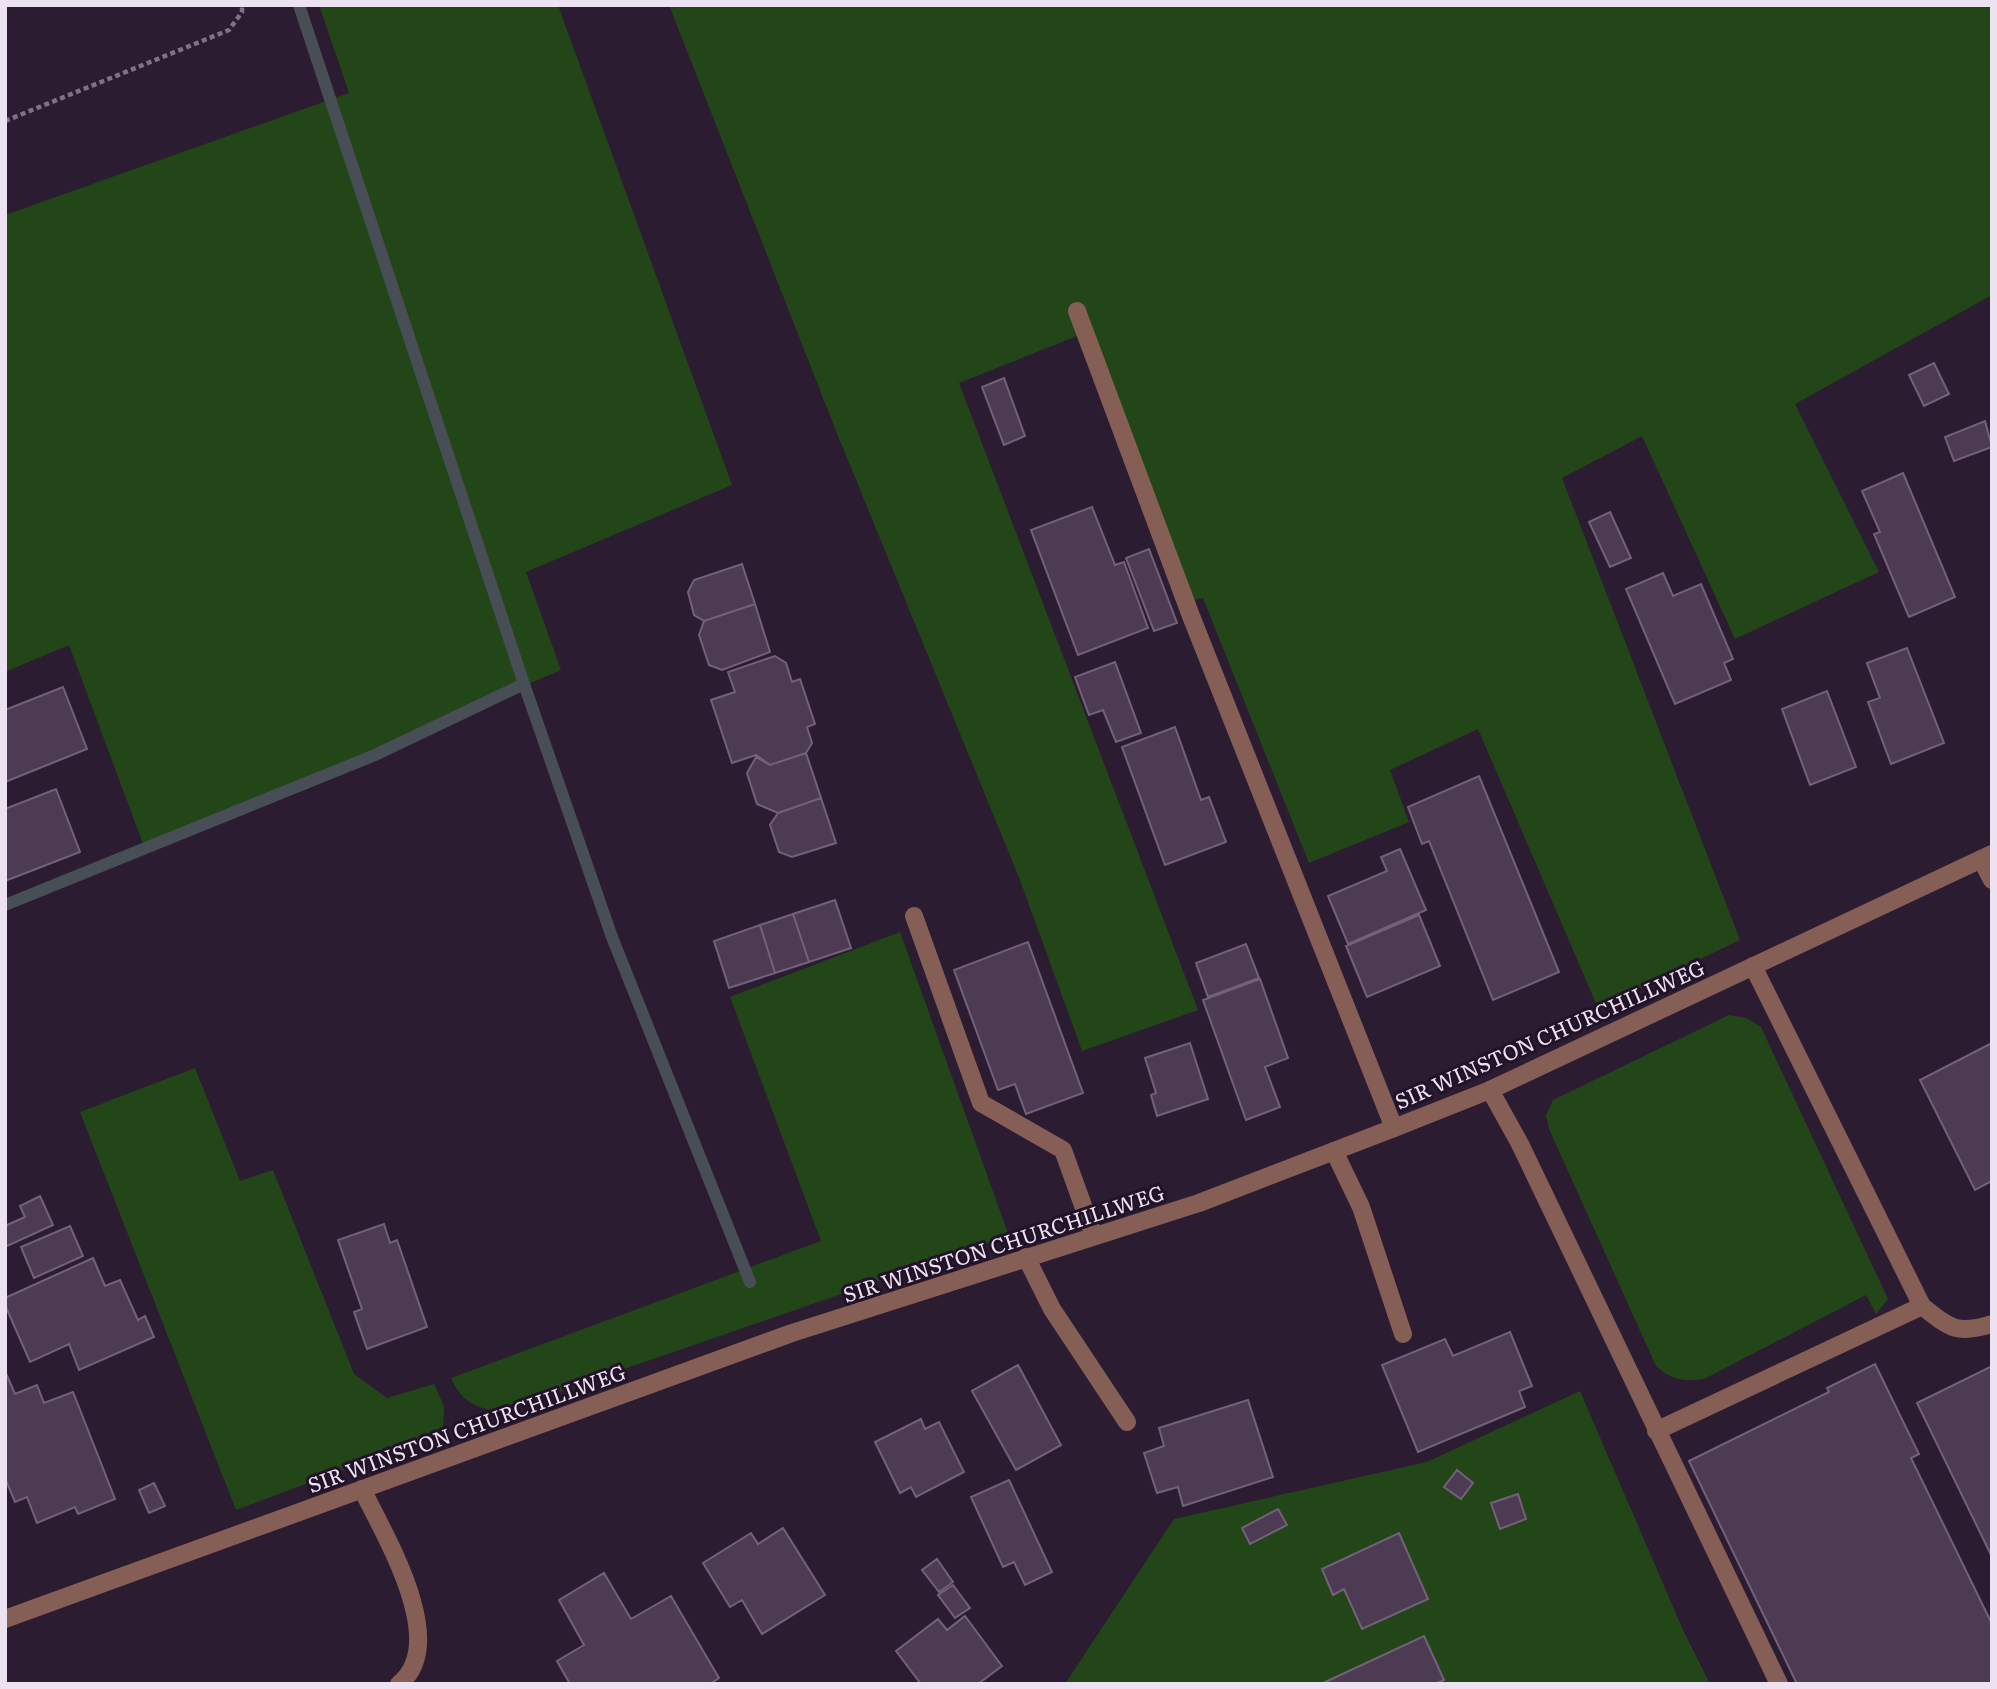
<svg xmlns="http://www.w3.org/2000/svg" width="1997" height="1689" font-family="Literata,serif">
	<rect width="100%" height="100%" fill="#2c1c32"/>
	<path fill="#224617" d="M319,5H558L732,485L526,572L561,670L145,849L69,645L5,672V215L349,93Z
		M669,5H1992V295L1795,404L1879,572L1735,639L1642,436L1562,478L1740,940L1598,1008L1478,729L1390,770L1409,822L1309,863L1203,598L1193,600L1082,334L959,383L1198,1010L1082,1051L1020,880L836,431Z
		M900,932L1009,1236L500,1412C474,1407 462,1402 451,1378L821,1241L730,997Z
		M1729,1015L1746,1018L1761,1027L1888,1299L1876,1314L1866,1295L1704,1379C1684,1382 1671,1380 1656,1366L1549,1129L1546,1116L1553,1100Z
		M195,1068L240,1181L273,1170L354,1374L387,1398L434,1384L444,1406L443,1433L236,1510L80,1112Z
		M1580,1391L1683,1630L1710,1684H1065L1174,1519L1427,1462Z"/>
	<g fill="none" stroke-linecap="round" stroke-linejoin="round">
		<path stroke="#484e55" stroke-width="12" d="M299,5L524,684L612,937L750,1282
			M5,905L375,755L524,684"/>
	</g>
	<path fill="#4c3b52" stroke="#73617b" stroke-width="2" d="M1934,363L1949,394L1924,406L1909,375Z
		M1004,378L1025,436L1004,445L982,387Z
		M1985,421L1992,447L1954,461L1945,437Z
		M1903,473L1955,597L1909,617L1874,534L1880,532L1862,491Z
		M1092,507L1115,565L1124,562L1148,628L1078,655L1031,530Z
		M1610,512L1631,558L1610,567L1589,522Z
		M1149,549L1177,623L1154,631L1126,558Z
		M742,564L755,604L704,621L694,615L688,592L694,580Z
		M1663,573L1673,596L1701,584L1733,659L1724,663L1731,680L1675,704L1626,589Z
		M755,604L770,652L722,670L709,665L699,635L704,621Z
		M1907,648L1944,743L1891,764L1868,702L1880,698L1867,663Z
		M775,656L786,663L792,682L800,679L815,724L807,727L812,743L806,753L770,765L756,755L732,763L711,700L735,692L728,672Z
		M1115,662L1141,733L1116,742L1103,710L1089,715L1075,677Z
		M63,687L87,749L5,782V710Z
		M1827,691L1856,767L1810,785L1782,709Z
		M1175,727L1201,800L1209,797L1226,842L1165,865L1122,747Z
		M806,753L821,798L778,813L757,804L747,773L756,757L770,765Z
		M1479,776L1559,972L1493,1000L1429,841L1422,844L1408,807Z
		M56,789L80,852L5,881V809Z
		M821,798L836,843L792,857L779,852L770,825L778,813Z
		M1400,849L1426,910L1348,944L1328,896L1387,871L1381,857Z
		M835,900L851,948L809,962L793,914Z
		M793,914L809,962L775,973L760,925Z
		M1419,915L1440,966L1367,997L1346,946Z
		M760,925L775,973L729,988L714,941Z
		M1028,942L1083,1093L1026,1114L1015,1084L998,1090L954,970Z
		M1246,944L1259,978L1208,997L1196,963Z
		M1260,979L1288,1058L1265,1067L1280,1107L1246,1120L1203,1000Z
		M1190,1043L1208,1099L1157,1116L1151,1095L1156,1093L1145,1058Z
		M1992,1043V1181L1975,1190L1920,1080Z
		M40,1196L53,1225L5,1247V1226L25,1217L20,1206Z
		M384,1224L390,1243L397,1240L427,1327L367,1349L354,1312L362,1309L338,1240Z
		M70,1226L83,1256L34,1278L21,1247Z
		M93,1258L105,1286L120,1280L138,1320L145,1316L154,1337L79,1370L69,1344L30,1362L5,1305V1298Z
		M1510,1332L1532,1386L1519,1391L1525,1407L1418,1452L1382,1365L1445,1339L1453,1356Z
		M1875,1364L1919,1454L1911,1458L1992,1624V1684H1797L1689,1461L1829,1392L1827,1388Z
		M1018,1365L1061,1445L1016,1470L972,1391Z
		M1992,1366V1557L1917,1403Z
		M5,1371L15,1394L37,1385L44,1403L73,1392L115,1499L78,1514L75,1507L37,1523L27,1497L15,1502L5,1478Z
		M1248,1400L1273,1477L1183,1506L1178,1487L1157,1493L1144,1453L1164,1446L1159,1428Z
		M921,1419L925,1429L939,1422L964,1472L916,1497L911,1487L900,1493L875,1442Z
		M1457,1470L1473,1483L1461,1499L1444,1487Z
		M1009,1480L1052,1572L1025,1585L1014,1562L1003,1567L971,1497Z
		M154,1483L165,1506L149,1513L139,1490Z
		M1518,1494L1526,1519L1500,1529L1491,1503Z
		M1278,1509L1287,1525L1250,1544L1242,1528Z
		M783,1528L825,1595L762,1634L742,1600L730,1607L703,1563L751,1533L758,1544Z
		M1399,1533L1428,1599L1362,1629L1344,1589L1333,1595L1322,1569Z
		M937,1559L953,1582L939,1592L922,1570Z
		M604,1573L631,1619L671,1596L719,1678L710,1684H570L557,1661L584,1645L559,1600Z
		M953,1585L970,1608L955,1618L938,1595Z
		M965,1616L1002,1666L978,1684H921L896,1651L938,1619L947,1630Z
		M1424,1636L1444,1680L1435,1684H1321Z"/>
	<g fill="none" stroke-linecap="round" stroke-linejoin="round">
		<path stroke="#807285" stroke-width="4.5" stroke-dasharray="5 3.5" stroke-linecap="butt" d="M5,121L229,30L242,12V5"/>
		<path stroke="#855f55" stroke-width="18" d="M1077,311L1191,616L1394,1128
			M1981,859L1992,880
			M914,916L981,1103L1063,1150L1094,1236
			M1753,966L1922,1306C1950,1328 1956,1335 1992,1324
			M1490,1090L1520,1144L1779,1684
			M1334,1151L1361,1207L1403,1334
			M1026,1257L1052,1309L1127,1422
			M1656,1431L1922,1306
			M362,1489C383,1533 451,1643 399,1684"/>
		<path stroke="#855f55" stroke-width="18" d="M5,1619L792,1333L1199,1203L1394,1128L1490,1090L1992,854"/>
	</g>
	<g text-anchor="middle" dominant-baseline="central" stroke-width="6" stroke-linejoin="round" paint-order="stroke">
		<g font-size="21" fill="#ede2f1" stroke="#221328">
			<text transform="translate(1549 1033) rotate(-24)">SIR WINSTON CHURCHILLWEG</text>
			<text transform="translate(1003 1242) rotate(-18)">SIR WINSTON CHURCHILLWEG</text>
			<text transform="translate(466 1427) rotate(-20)">SIR WINSTON CHURCHILLWEG</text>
		</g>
	</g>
	<rect width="1997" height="1689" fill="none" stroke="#ede2f1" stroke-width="14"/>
</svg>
